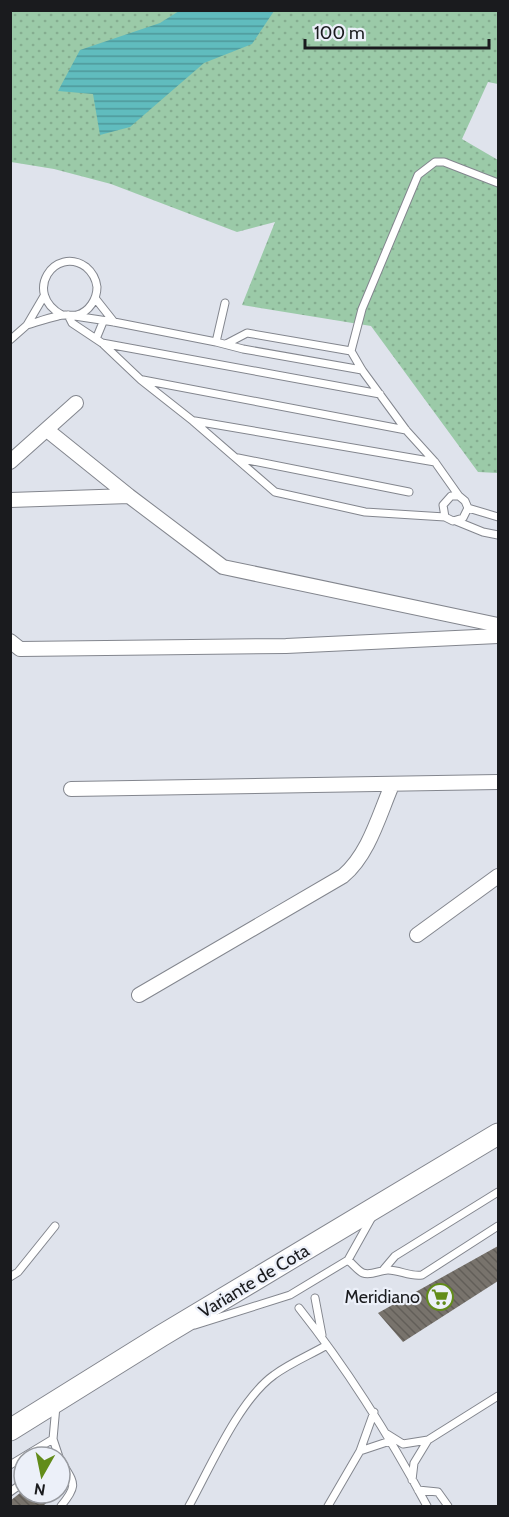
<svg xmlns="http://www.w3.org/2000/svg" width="509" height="1517" font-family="Cabin,sans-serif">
	<defs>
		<pattern id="grass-dots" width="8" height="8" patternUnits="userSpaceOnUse" patternTransform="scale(1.5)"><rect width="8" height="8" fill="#9bcaa8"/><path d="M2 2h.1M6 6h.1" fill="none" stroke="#85ad90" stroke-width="1.8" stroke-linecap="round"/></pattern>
		<pattern id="water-rules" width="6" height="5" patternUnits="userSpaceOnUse" patternTransform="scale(1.5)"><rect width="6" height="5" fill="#60bcbe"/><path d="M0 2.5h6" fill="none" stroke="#4e989a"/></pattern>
		<pattern id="building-back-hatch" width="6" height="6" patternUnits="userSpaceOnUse" patternTransform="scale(1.5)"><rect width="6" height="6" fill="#78736c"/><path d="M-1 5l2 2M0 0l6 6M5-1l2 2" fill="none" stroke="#625e58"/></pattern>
	</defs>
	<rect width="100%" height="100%" fill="#dfe3ec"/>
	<path fill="url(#grass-dots)" d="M10,11H498V84L488,82L462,139L498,160V473L478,472L371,326L242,305L275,222L237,232L111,184L54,169L11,162Z"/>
	<path fill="url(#water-rules)" d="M179,11H274L252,44L204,63L130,127L100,135L93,94L58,91L80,50L160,23Z"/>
	<path fill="url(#building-back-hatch)" d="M498,1246V1281L403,1342L378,1313Z
		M20,1493H57L43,1506H10V1501Z"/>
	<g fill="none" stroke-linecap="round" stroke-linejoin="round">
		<defs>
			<path id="service" d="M95,298L114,322
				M68,315L72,323L102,343L141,380L193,421L275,492L365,512L445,517
				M68,315L114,322L216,342L243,349L362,370
				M27,325C37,322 48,318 58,316C64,314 70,316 77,315C89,312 97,299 97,287C96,279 92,272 86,267C55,245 22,293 62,315
				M96,339L103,322
				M10,340L27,325L44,296
				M216,342L225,303
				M102,343L380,394
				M226,344L247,333L351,351
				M143,380L406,430
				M195,421L435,462
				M238,458L409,492
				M459,496H451L443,505L445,517L453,521L463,518L468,508L465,501L459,496L435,462L406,430L362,370L351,351L362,309L418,175L435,162H444L498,183
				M468,508L498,517
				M456,521L483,532L498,535
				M348,1260C353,1264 358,1271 363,1273C371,1276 380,1270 388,1270C400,1270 410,1277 422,1275L498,1226
				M384,1269L395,1256L498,1192
				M10,1277L18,1272L55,1226
				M315,1298L322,1335
				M299,1308C348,1370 390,1437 427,1506
				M195,1325L290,1295L348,1260L372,1217
				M56,1406L53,1439L59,1457
				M387,1434L403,1444L428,1440L498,1396
				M360,1451L390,1441
				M60,1459C73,1483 80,1483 61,1506
				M10,1465L53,1439
				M412,1480L414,1463L428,1440
				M418,1490L438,1492L448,1506
				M10,1492L24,1482
				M189,1506C210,1468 239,1400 274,1375C290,1363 310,1355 327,1345
				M328,1506L360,1451L374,1412"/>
			<path id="minor" d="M47,430L129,496L223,567L498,625
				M10,462L76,403
				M10,500L129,496
				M10,641L20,649L286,646L498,636
				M71,789L498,782
				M417,935L498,876
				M139,995L343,876C369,854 379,815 392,785"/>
			<path id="primary" d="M10,1430L161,1336L498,1134"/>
		</defs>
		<use href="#service" stroke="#83868e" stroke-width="9"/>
		<use href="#minor" stroke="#83868e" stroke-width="16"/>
		<use href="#primary" stroke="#83868e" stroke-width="23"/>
		<use href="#service" stroke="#fff" stroke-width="7"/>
		<use href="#minor" stroke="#fff" stroke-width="14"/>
		<use href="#primary" stroke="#fff" stroke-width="21"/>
	</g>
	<defs>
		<symbol id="supermarket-ring" viewBox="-11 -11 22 22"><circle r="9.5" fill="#ecf0f9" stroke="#628c1a" stroke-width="1.5"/><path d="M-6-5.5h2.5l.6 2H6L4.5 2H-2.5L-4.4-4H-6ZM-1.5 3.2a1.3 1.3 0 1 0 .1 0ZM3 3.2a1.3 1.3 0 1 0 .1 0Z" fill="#628c1a"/></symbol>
	</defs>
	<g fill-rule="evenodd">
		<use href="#supermarket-ring" x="425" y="1282" width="30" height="30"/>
	</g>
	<g text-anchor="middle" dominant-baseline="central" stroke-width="4.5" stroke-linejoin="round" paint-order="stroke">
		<g font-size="18" fill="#1a1b1e" stroke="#ecf0f9">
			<text transform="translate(254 1281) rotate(-31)">Variante de Cota</text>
		</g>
		<g font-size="18" fill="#1a1b1e" stroke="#ecf0f9" text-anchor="end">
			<text x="420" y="1297">Meridiano</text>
		</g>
	</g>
	<rect width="509" height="1517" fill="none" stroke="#1a1b1e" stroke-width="24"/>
	<g transform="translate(42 1475) rotate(189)"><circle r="28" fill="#ecf0f9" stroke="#989ba1" stroke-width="1.5"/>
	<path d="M0-4.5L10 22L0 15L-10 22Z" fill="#628c1a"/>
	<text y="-9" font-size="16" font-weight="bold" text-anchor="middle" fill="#1a1b1e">N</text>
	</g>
	<path d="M305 39v9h184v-9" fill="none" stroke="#1a1b1e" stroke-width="3"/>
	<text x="314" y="39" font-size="18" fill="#1a1b1e" stroke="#ecf0f9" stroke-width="4.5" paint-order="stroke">100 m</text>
</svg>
